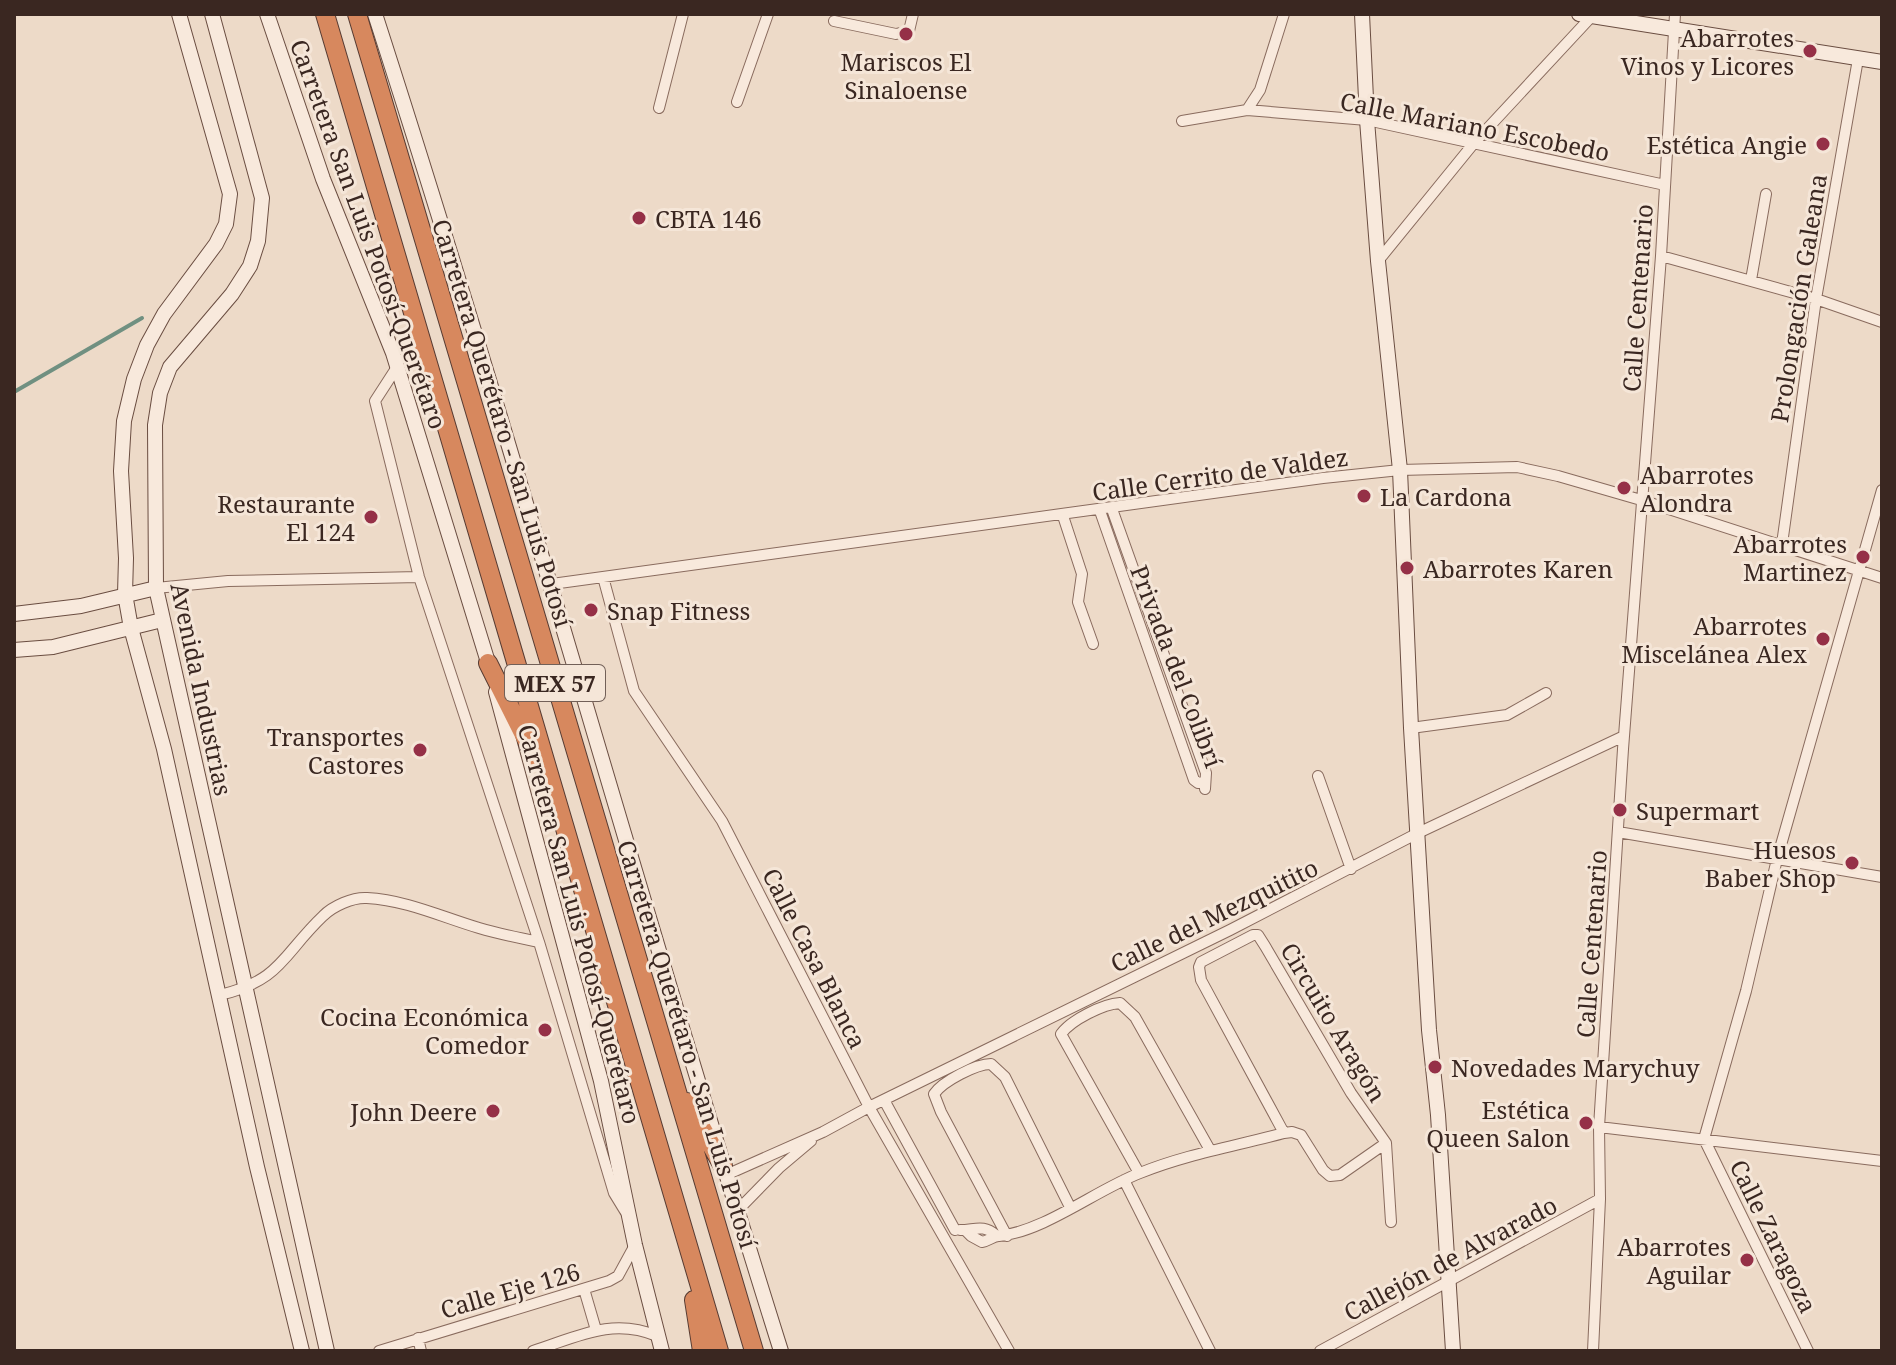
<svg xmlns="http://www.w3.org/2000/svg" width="1896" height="1365" font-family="'Noto Serif',serif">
	<rect width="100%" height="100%" fill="#eddac8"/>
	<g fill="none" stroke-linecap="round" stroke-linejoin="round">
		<path stroke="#709081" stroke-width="4" d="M14,392L142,318"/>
		<defs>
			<path id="street" d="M834,21L896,34L909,31L913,14
				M737,102L768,14
				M659,108L683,14
				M1247,110L1260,90L1284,14
				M1182,121L1247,110L1367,120L1665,185
				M1661,256L1816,299L1882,322
				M1378,261L1474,143L1592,16
				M1751,280L1766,194
				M397,367L375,401L419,577L539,942L614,1193L625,1211
				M1112,509L1206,773L1205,789
				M1100,511L1194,780L1198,783L1204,782
				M1063,516L1082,574L1078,602L1093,644
				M1782,544L1816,299L1858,59
				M603,577L634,691L722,821L869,1107L1009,1351
				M552,584L1323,478L1400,470L1517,467L1558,476L1641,500L1882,578
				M156,588L228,581L419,577
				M1411,728L1507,715L1546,693
				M1318,776L1351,869
				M1618,832L1882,877
				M220,995C282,980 282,955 323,916C333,906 353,897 367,898C406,900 442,917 479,928C499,934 519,938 539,942
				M884,1100L955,1230
				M1599,1127L1882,1161
				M1284,1133L1201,980L1199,967L1201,962L1253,935H1258L1265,946L1351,1093L1386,1143L1391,1222
				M1139,1173L1061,1034C1071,1020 1103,1004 1120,1003L1135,1017L1210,1150
				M726,1175L823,1132L869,1107L1230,930L1418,833L1624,736
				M1124,1180L1210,1351
				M737,1211L779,1168L811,1141
				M960,1230C975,1230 983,1224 996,1235
				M965,1230L971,1236L982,1242C989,1241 993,1236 999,1236C1045,1231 1096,1190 1140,1173C1187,1154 1236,1146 1284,1133L1292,1132L1301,1135L1323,1170L1330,1176L1340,1175L1386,1143
				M1007,1236L941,1112L934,1094C943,1081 976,1064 991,1064L1005,1077L1070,1207
				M584,1289L596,1330
				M418,1338L421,1351
				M379,1351L609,1281L618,1276L635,1245
				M533,1351C577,1337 612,1317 657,1336
				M1320,1351L1600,1199
				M1593,1351L1600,1199L1599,1127L1623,749L1661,256L1675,14
				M1808,1351L1704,1139L1746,991L1777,859L1882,490"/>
			<path id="secondary" d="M179,14L230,194L226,224L216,244L164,314L147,345L134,379L124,421L121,471L126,558L125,594L131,628L164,749L257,1167L302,1351
				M212,14L262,198L258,241L250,266L232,294L170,367L160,393L155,425L156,588L327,1351
				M267,14L323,179L393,353L491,672
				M375,14C518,457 641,907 781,1351
				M1362,14L1367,120L1378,261L1400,470L1411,728L1429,1030L1438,1115L1453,1351
				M1579,14L1882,62
				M14,614L81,606L156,588
				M14,650L53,647L162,620
				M496,692L601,1081L635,1245L662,1351"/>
			<path id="highway" d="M325,14L719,1351
				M357,14L754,1351
				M488,663L535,757
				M687,1102L723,1166
				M694,1300L702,1351"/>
		</defs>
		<use href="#street" stroke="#896b5e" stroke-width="12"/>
		<use href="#secondary" stroke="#6a4d41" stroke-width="16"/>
		<use href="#highway" stroke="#573b32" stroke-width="20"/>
		<use href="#street" stroke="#f8e9dc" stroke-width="10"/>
		<use href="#secondary" stroke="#f8e9dc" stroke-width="14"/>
		<use href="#highway" stroke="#d7885e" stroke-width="18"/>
	</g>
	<g fill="#953047" stroke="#f5e6d8" stroke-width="3">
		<circle cx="906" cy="34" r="8"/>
		<circle cx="1810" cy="51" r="8"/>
		<circle cx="1823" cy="144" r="8"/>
		<circle cx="639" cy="218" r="8"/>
		<circle cx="1624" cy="488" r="8"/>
		<circle cx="1364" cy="496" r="8"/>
		<circle cx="371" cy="517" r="8"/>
		<circle cx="1863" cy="557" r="8"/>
		<circle cx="1407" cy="568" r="8"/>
		<circle cx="591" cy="610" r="8"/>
		<circle cx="1823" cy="639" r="8"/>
		<circle cx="420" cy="750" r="8"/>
		<circle cx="1620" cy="810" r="8"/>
		<circle cx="1852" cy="863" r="8"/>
		<circle cx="545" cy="1030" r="8"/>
		<circle cx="1435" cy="1067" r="8"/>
		<circle cx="493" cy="1111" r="8"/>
		<circle cx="1586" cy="1123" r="8"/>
		<circle cx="1747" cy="1260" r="8"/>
	</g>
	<g text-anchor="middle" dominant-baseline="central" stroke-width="6" stroke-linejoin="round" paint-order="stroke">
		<rect fill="#f5e6d8" stroke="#726058" stroke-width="2" x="505" y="665" width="100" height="36" rx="6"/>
		<g font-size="22" font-weight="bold" fill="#3a2721">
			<text x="555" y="683">MEX 57</text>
		</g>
		<g font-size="24" fill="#3a2721" stroke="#f5e6d8" text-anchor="end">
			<text x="1794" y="37">Abarrotes<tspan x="1794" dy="28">Vinos y Licores</tspan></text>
			<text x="906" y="61" text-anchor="middle">Mariscos El<tspan x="906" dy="28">Sinaloense</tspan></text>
			<text x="1807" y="144">Estética Angie</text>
			<text x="655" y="218" text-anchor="start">CBTA 146</text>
			<text x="1640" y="474" text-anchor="start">Abarrotes<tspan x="1640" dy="28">Alondra</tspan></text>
			<text x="1380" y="496" text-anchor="start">La Cardona</text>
			<text x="355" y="503">Restaurante<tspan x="355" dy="28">El 124</tspan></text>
			<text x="1847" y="543">Abarrotes<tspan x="1847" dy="28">Martinez</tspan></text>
			<text x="1423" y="568" text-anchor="start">Abarrotes Karen</text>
			<text x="607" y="610" text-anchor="start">Snap Fitness</text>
			<text x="1807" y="625">Abarrotes<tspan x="1807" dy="28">Miscelánea Alex</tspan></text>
			<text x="404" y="736">Transportes<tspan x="404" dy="28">Castores</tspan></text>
			<text x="1636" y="810" text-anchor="start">Supermart</text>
			<text x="1836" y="849">Huesos<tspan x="1836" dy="28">Baber Shop</tspan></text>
			<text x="529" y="1016">Cocina Económica<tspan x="529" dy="28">Comedor</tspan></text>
			<text x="1451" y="1067" text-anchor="start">Novedades Marychuy</text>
			<text x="1570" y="1109">Estética<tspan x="1570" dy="28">Queen Salon</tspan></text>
			<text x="477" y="1111">John Deere</text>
			<text x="1731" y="1246">Abarrotes<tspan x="1731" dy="28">Aguilar</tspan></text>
		</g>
		<g font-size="24" fill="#3a2721" stroke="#f5e6d8">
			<text transform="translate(1475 126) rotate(11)">Calle Mariano Escobedo</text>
			<text transform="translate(369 234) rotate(70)">Carretera San Luis Potosí-Querétaro</text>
			<text transform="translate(1637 298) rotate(-86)">Calle Centenario</text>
			<text transform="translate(1798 298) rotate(-81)">Prolongación Galeana</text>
			<text transform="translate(503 423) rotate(73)">Carretera Querétaro - San Luis Potosí</text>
			<text transform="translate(1220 474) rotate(-8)">Calle Cerrito de Valdez</text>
			<text transform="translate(1177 666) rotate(69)">Privada del Colibrí</text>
			<text transform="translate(202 689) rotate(78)">Avenida Industrias</text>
			<text transform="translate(1214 915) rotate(-26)">Calle del Mezquitito</text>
			<text transform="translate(580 924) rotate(75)">Carretera San Luis Potosí-Querétaro</text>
			<text transform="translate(1591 944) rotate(-86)">Calle Centenario</text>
			<text transform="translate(815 958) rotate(63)">Calle Casa Blanca</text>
			<text transform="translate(1334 1022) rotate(59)">Circuito Aragón</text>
			<text transform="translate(688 1044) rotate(73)">Carretera Querétaro - San Luis Potosí</text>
			<text transform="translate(1774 1236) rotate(64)">Calle Zaragoza</text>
			<text transform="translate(1450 1258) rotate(-28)">Callejón de Alvarado</text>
			<text transform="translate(510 1290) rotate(-16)">Calle Eje 126</text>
		</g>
	</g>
	<rect width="1896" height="1365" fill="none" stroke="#3a2721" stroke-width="32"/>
</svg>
